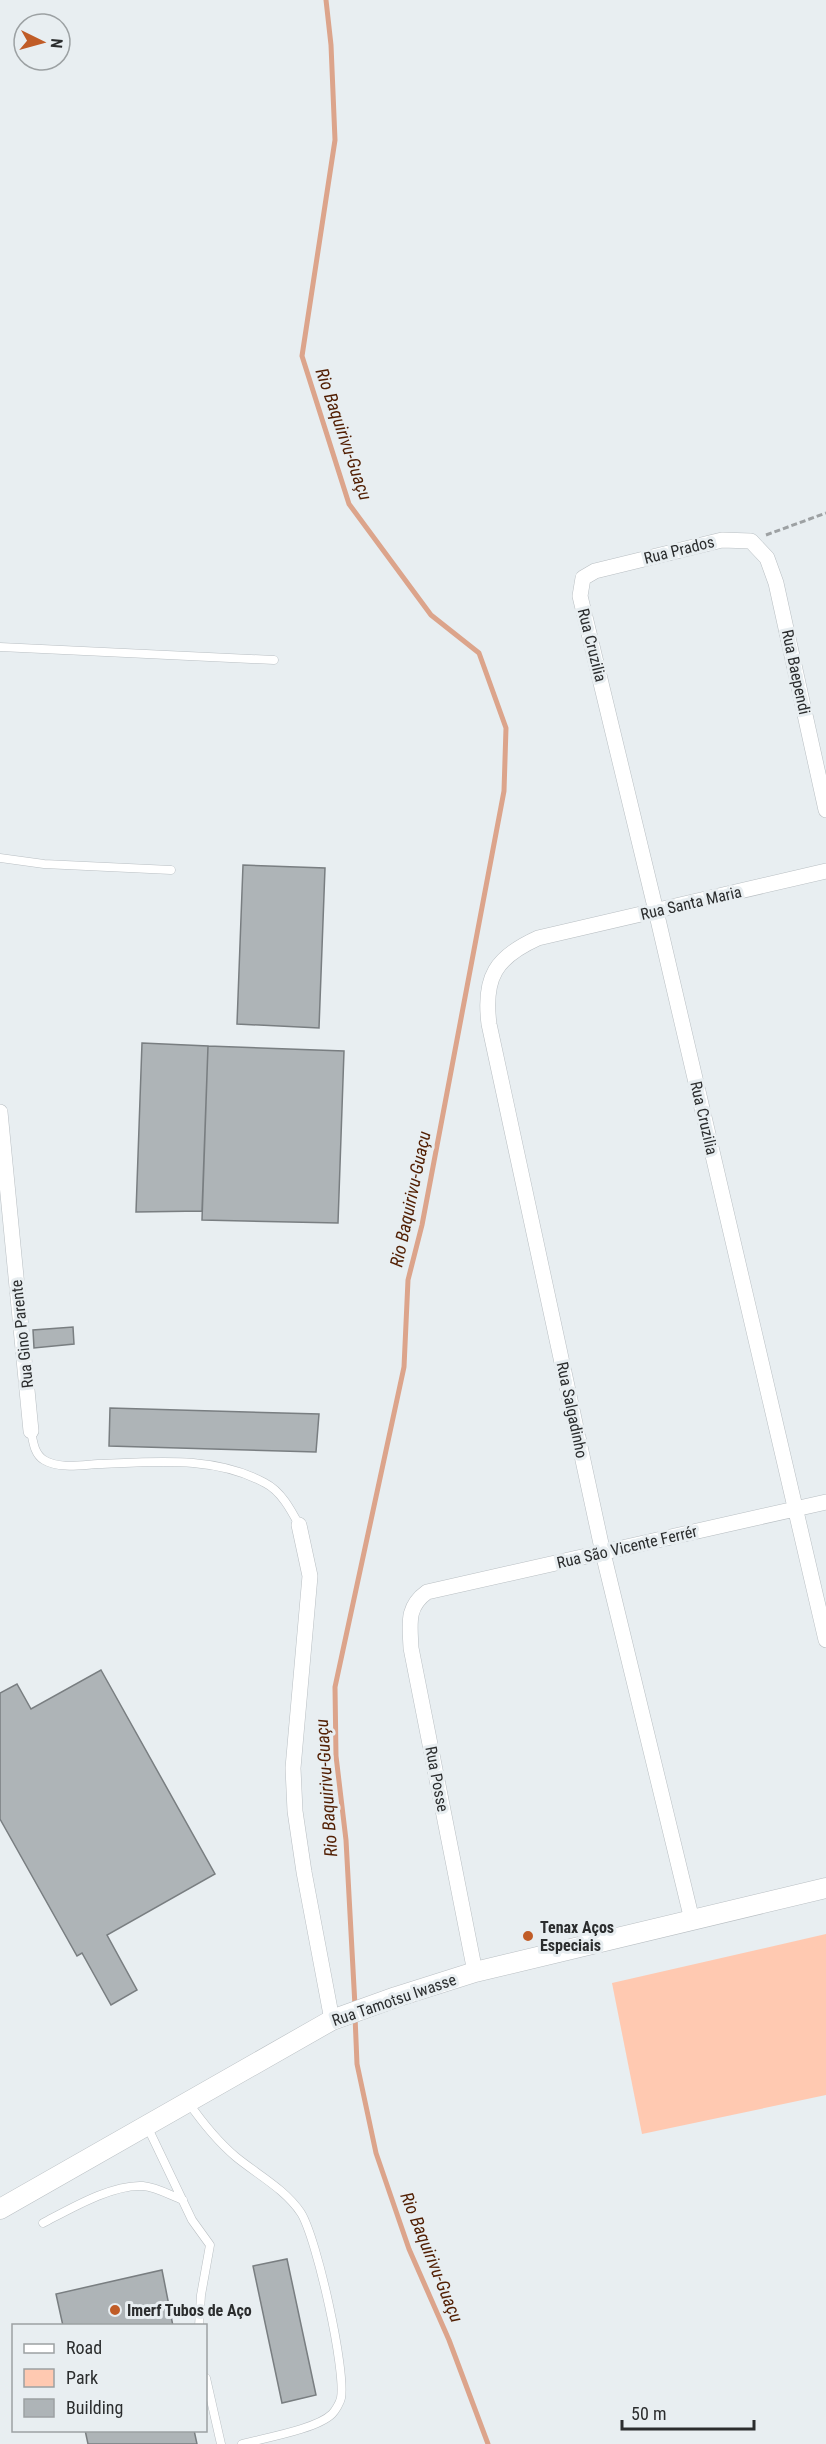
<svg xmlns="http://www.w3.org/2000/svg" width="826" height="2444" font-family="'Roboto Condensed',sans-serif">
	<rect width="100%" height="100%" fill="#e8eef1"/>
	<path fill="#ffc9b1" d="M826,1934V2095L642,2134L612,1983Z"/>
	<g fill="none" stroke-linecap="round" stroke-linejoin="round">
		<path stroke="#dca48b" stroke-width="5" d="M326,0L331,45L335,140L302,356L349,504L431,615L479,653L506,728L504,791L422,1225L408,1280L404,1367L335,1687L336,1756L346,1840L355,2006
			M355,2016L357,2064L376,2153L409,2249L449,2340L488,2444"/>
	</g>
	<path fill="#aeb4b7" stroke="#797e81" stroke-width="1.5" d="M243,865L325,868L319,1028L237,1024Z
		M142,1043L208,1046L202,1211L136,1212Z
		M208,1046L344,1051L338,1223L202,1220Z
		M73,1327L74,1344L34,1348L33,1330Z
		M110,1408L319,1414L316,1452L109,1446Z
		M101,1670L215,1874L107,1935L137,1990L111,2005L82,1953L77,1956L0,1819V1693L17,1684L31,1709Z
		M287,2259L316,2395L282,2403L253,2266Z
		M162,2270L173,2326H63L56,2294Z
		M85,2430H194L197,2444H88Z"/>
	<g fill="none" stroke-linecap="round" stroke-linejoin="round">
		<defs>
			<path id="service" d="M0,647L274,660
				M0,858L44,864L171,870
				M31,1431C33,1441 34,1454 44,1460C59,1469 81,1465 98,1464C153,1462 214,1455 265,1483C281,1491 291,1510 299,1525
				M188,2102C202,2122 217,2141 236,2157C258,2175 285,2189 301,2213C317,2239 346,2370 341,2398C340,2403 335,2411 332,2414C317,2429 264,2438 242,2444
				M147,2126L192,2220L210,2245L201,2295L199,2326
				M43,2223C70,2209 112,2184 143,2186C156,2187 170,2195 183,2200
				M206,2378L221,2444"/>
			<path id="minor" d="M826,810L776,583L767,558L751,541L722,540L595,571L583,578L580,596L656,911L826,1640
				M0,1112L31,1431
				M299,1525L310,1576L293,1768L295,1811L304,1872L332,2020
				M692,1920L603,1553L489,1024C483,977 496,957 538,938L826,871
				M475,1972L411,1648C410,1624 406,1607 427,1592L826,1502"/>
			<path id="tertiary" d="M0,2209L332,2020L396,1997L475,1972L826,1888"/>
		</defs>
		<use href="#service" stroke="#b9bfc3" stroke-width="9"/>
		<use href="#minor" stroke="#b9bfc3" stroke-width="16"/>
		<use href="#tertiary" stroke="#b9bfc3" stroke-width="21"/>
		<path stroke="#9da1a3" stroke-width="3" stroke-dasharray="6 3" stroke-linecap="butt" d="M766,535L826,513"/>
		<use href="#service" stroke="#fff" stroke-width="8"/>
		<use href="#minor" stroke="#fff" stroke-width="15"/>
		<use href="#tertiary" stroke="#fff" stroke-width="20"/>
	</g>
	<g fill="#c05c27" stroke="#e8eef1" stroke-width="2">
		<circle cx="528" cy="1936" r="6"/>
		<circle cx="115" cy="2310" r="6"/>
	</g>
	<g text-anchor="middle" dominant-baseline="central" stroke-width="6" stroke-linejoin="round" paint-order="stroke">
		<g font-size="16" fill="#2b2d2e" stroke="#e8eef1">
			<text transform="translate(679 550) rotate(-14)">Rua Prados</text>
			<text transform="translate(592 645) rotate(76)">Rua Cruzilia</text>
			<text transform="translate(796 672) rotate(78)">Rua Baependi</text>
			<text transform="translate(691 903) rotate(-13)">Rua Santa Maria</text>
			<text transform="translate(704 1118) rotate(77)">Rua Cruzilia</text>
			<text transform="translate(22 1334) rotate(-96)">Rua Gino Parente</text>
			<text transform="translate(572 1410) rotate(78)">Rua Salgadinho</text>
			<text transform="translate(627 1547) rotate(-13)">Rua São Vicente Ferrér</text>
			<text transform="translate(437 1779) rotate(79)">Rua Posse</text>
			<text transform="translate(394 2000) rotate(-19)">Rua Tamotsu Iwasse</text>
		</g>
		<g font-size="16" font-weight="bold" fill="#2b2d2e" stroke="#e8eef1" text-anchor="start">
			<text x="540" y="1927">Tenax Aços<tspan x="540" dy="18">Especiais</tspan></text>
			<text x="127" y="2310">Imerf Tubos de Aço</text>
		</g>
		<g font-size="18" font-style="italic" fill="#511e02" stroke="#e8eef1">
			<text transform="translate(344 434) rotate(71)">Rio Baquirivu-Guaçu</text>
			<text transform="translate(410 1199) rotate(-78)">Rio Baquirivu-Guaçu</text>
			<text transform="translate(326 1788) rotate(-94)">Rio Baquirivu-Guaçu</text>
			<text transform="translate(432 2257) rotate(68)">Rio Baquirivu-Guaçu</text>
		</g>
	</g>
	<rect x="12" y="2324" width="195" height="108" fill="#e8eef1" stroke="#9ca1a3" stroke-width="1.5"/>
	<rect x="24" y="2344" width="30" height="9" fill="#ffffff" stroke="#9ca1a3" stroke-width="1.5"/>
	<text x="66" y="2354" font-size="18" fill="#2b2d2e">Road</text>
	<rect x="24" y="2369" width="30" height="18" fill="#ffc9b1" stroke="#9ca1a3" stroke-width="1.5"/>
	<text x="66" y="2384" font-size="18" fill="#2b2d2e">Park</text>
	<rect x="24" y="2399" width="30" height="18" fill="#aeb4b7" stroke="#9ca1a3" stroke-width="1.5"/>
	<text x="66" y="2414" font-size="18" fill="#2b2d2e">Building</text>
	<g transform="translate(42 42) rotate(95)"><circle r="28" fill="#e8eef1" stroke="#9ca1a3" stroke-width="1.5"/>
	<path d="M0-4.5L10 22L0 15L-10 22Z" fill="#c05c27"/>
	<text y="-9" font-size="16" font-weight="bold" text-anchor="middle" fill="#2b2d2e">N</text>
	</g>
	<path d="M622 2420v9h132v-9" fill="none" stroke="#2b2d2e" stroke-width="3"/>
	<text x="631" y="2420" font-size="18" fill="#2b2d2e" stroke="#e8eef1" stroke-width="4.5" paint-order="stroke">50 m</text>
</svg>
